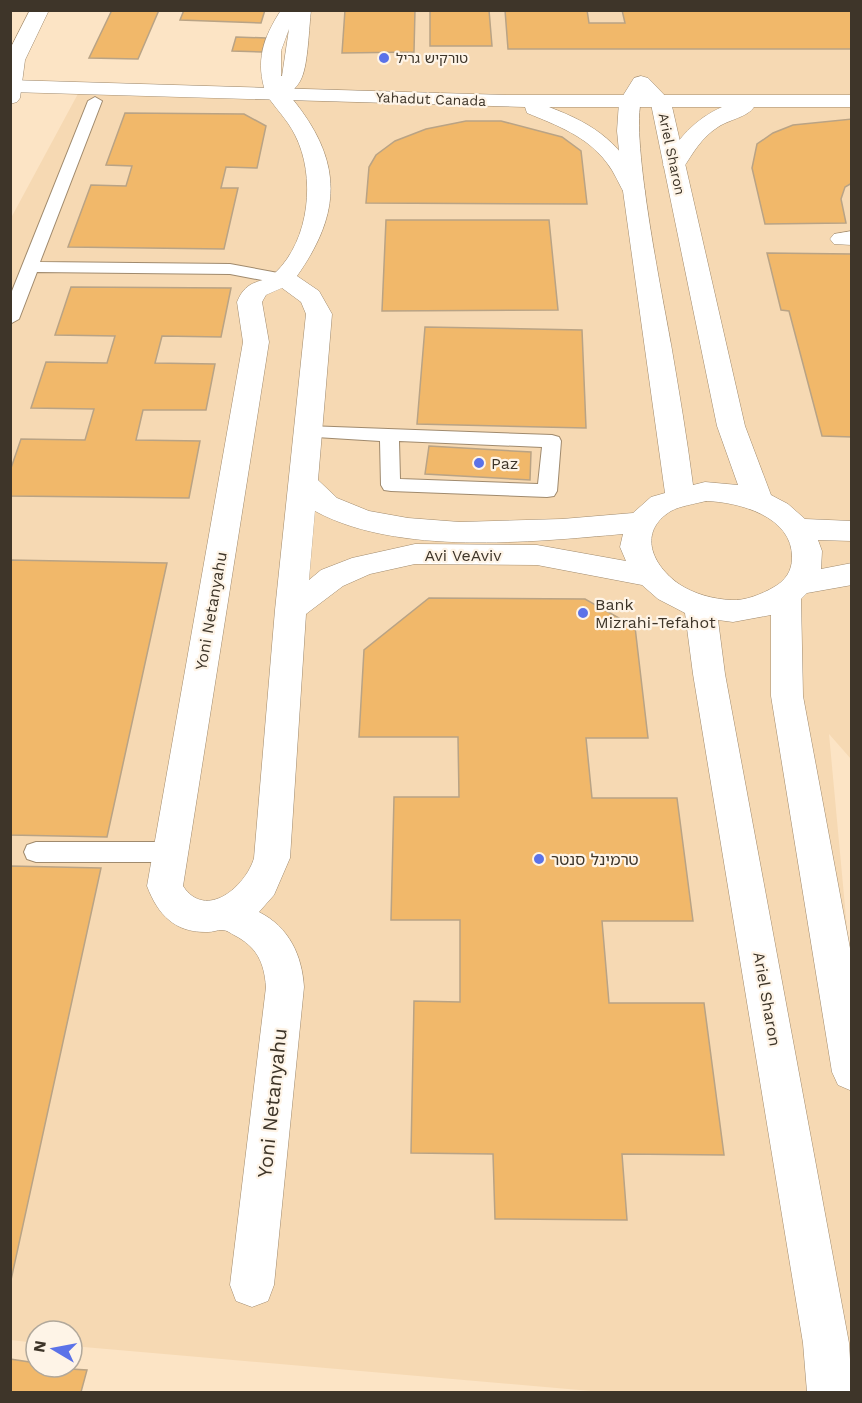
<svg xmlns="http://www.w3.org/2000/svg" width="862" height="1403" font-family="'Work Sans','Noto Sans Hebrew',sans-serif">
	<rect width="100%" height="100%" fill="#fce4c5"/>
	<path fill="#f6d9b3" d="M298,11H851V759L829,734L852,982L851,1392H602L72,1346V1331H36V1343L11,1340V218L80,90L286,94Z"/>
	<path fill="#f1b86a" stroke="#b9a385" stroke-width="1.5" d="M112,10H159L138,59L89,58Z
		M184,10H265L261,23L180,20Z
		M345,10H415L414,52L342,53Z
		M430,10H489L492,46H430Z
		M505,10H587L589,23H625L622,10H852V49H508Z
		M236,37L266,38L262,52L232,51Z
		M125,113L244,114L266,126L257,168L226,167L221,188H238L224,249L68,247L91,185L126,186L132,166L106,165Z
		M852,119V183L845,187L841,199L846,223L765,224L752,168L757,144L773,133L793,125Z
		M466,121H501L562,137L581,151L587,204L366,203L369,167L376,155L395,141L426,129Z
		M386,220H549L558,310L382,311Z
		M767,253L852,254V437L822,436L789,311L781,310Z
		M71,287L231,288L221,337L162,336L155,363L215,364L206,410H143L136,440L200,441L189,498L10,496V471L21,439L85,440L94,409L31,408L46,362L107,363L115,336L55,335Z
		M425,327L582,330L586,428L417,424Z
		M429,446L531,452L530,480L425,474Z
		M10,560L167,563L107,837L10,835Z
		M429,598L585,599L635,627L648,738H586L592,798H677L693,921H602L609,1003H704L724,1155L622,1154L627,1220L495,1219L493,1154L411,1153L414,1001L460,1002V920H391L394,797H459L458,737H359L364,650Z
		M10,866L101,868L11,1280H10Z
		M10,1359L36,1363V1367L87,1370L81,1392H10Z"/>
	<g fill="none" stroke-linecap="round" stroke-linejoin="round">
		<defs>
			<path id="service" d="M95,97L102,101L40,262L230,264L289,275L291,279L289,283L283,284L230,274L37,272L19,319L10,324V296L88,101Z
				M307,426L552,435L559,437L561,441L557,491L554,496L547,497L391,491L384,490L381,485L380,441L300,436L298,432L300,428ZM399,441L542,447L538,484L400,479Z
				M36,842H170L179,845L182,852L179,859L170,862H36L27,859L24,852L27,845Z"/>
			<path id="minor" d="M30,10H49L25,60L20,98L17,102L10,104V49Z
				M641,76L648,78L671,102L745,426L771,495L788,504L805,519L852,521V541L818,540L822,551L821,569L852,563V585L807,593L801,599L803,696L852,959V1091L838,1085L832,1072L771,696V615L733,622L718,620L725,674L849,1343L852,1392H807L803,1343L693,674L685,613L658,599L642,585L537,565L415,564L370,574L343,586L306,614L290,858L274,895L259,912C289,927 302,955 304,987L274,1285L268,1301L252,1307L236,1301L230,1285L266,987C264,962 257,947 234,935C230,933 227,930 222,930C217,930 213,932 208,932C175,933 158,915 147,886L243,342L237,302C247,277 262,285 275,273C310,240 316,176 295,135C287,119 275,108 266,94L269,90C284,86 292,98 301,110C344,169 338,218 297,276L319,291L332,314L318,480L337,498L369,511L408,518L460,522L562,519L633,513L651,497L665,493L623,191L617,131L619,102L634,78ZM643,96L651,104L717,426L738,485L705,482L693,485C687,438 679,391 671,344C664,304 627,123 643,96ZM282,288L301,302L306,314L275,610L254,858C246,886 206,921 183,886L269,342L262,302L266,295ZM706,501C738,502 793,516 792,558C792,571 785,581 774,587C762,594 745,601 731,600C713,599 694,594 679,584C652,565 637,532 671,511C680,506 695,504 706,501ZM315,511C397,556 532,542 623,534L620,547L626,561L537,545L415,544L352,558L321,570L309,580Z
				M852,231V245L834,244L830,239L834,234Z"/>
			<path id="tertiary" d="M281,10H311C309,28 308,63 302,77C297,90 282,102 269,98L266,94C255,61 263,38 281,10ZM289,29L282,76H281V51Z"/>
			<path id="secondary" d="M10,80L506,95H852V107H754C748,117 728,120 718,127C701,138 693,153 682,170L674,172L666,170L663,165C677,139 695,119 722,107H549C597,125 622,144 645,191L642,196L634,198L626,196C619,185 615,173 607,163C587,136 556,125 527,113L525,107L10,92Z"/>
		</defs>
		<use href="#service" stroke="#a08a6d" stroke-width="2"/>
		<use href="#minor" stroke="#a08a6d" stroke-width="1"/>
		<use href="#tertiary" stroke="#a08a6d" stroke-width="1"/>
		<use href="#secondary" stroke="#a08a6d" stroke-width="1"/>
		<use href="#service" fill="#fff" fill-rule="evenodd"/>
		<use href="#minor" fill="#fff" fill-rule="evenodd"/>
		<use href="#tertiary" fill="#fff" fill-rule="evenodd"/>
		<use href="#secondary" fill="#fff" fill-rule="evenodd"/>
	</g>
	<g fill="#5b72e8" stroke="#fef4e7" stroke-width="2">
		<circle cx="384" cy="58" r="6"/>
		<circle cx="479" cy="463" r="6"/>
		<circle cx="583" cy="613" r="6"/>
		<circle cx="539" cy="859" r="6"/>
	</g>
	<g text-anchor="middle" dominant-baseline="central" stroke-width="4.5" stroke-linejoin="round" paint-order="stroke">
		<g font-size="14" fill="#3e3529" stroke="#fef4e7" text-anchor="start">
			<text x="396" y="58">טורקיש גריל</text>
		</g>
		<g font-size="14" fill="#3e3529" stroke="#fef4e7">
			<text transform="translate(431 99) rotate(2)">Yahadut Canada</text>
			<text transform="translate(672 154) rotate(78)">Ariel Sharon</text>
		</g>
		<g font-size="16" fill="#3e3529" stroke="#fef4e7" text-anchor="start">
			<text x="491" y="463">Paz</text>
			<text x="595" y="604">Bank<tspan x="595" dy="18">Mizrahi-Tefahot</tspan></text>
			<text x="551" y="859">טרמינל סנטר</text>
		</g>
		<g font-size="16" fill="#3e3529" stroke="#fef4e7">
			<text x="463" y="555">Avi VeAviv</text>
			<text transform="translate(211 611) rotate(-80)">Yoni Netanyahu</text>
			<text transform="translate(767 999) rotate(80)">Ariel Sharon</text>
		</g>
		<g font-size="20" fill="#3e3529" stroke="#fef4e7">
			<text transform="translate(272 1103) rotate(-84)">Yoni Netanyahu</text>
		</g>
	</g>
	<rect width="862" height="1403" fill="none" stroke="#3e3529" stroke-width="24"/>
	<g transform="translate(54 1349) rotate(280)"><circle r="28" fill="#fef4e7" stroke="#b1a89b" stroke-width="1.5"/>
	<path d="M0-4.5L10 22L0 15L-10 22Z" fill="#5b72e8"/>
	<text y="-9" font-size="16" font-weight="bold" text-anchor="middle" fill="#3e3529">N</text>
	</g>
</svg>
